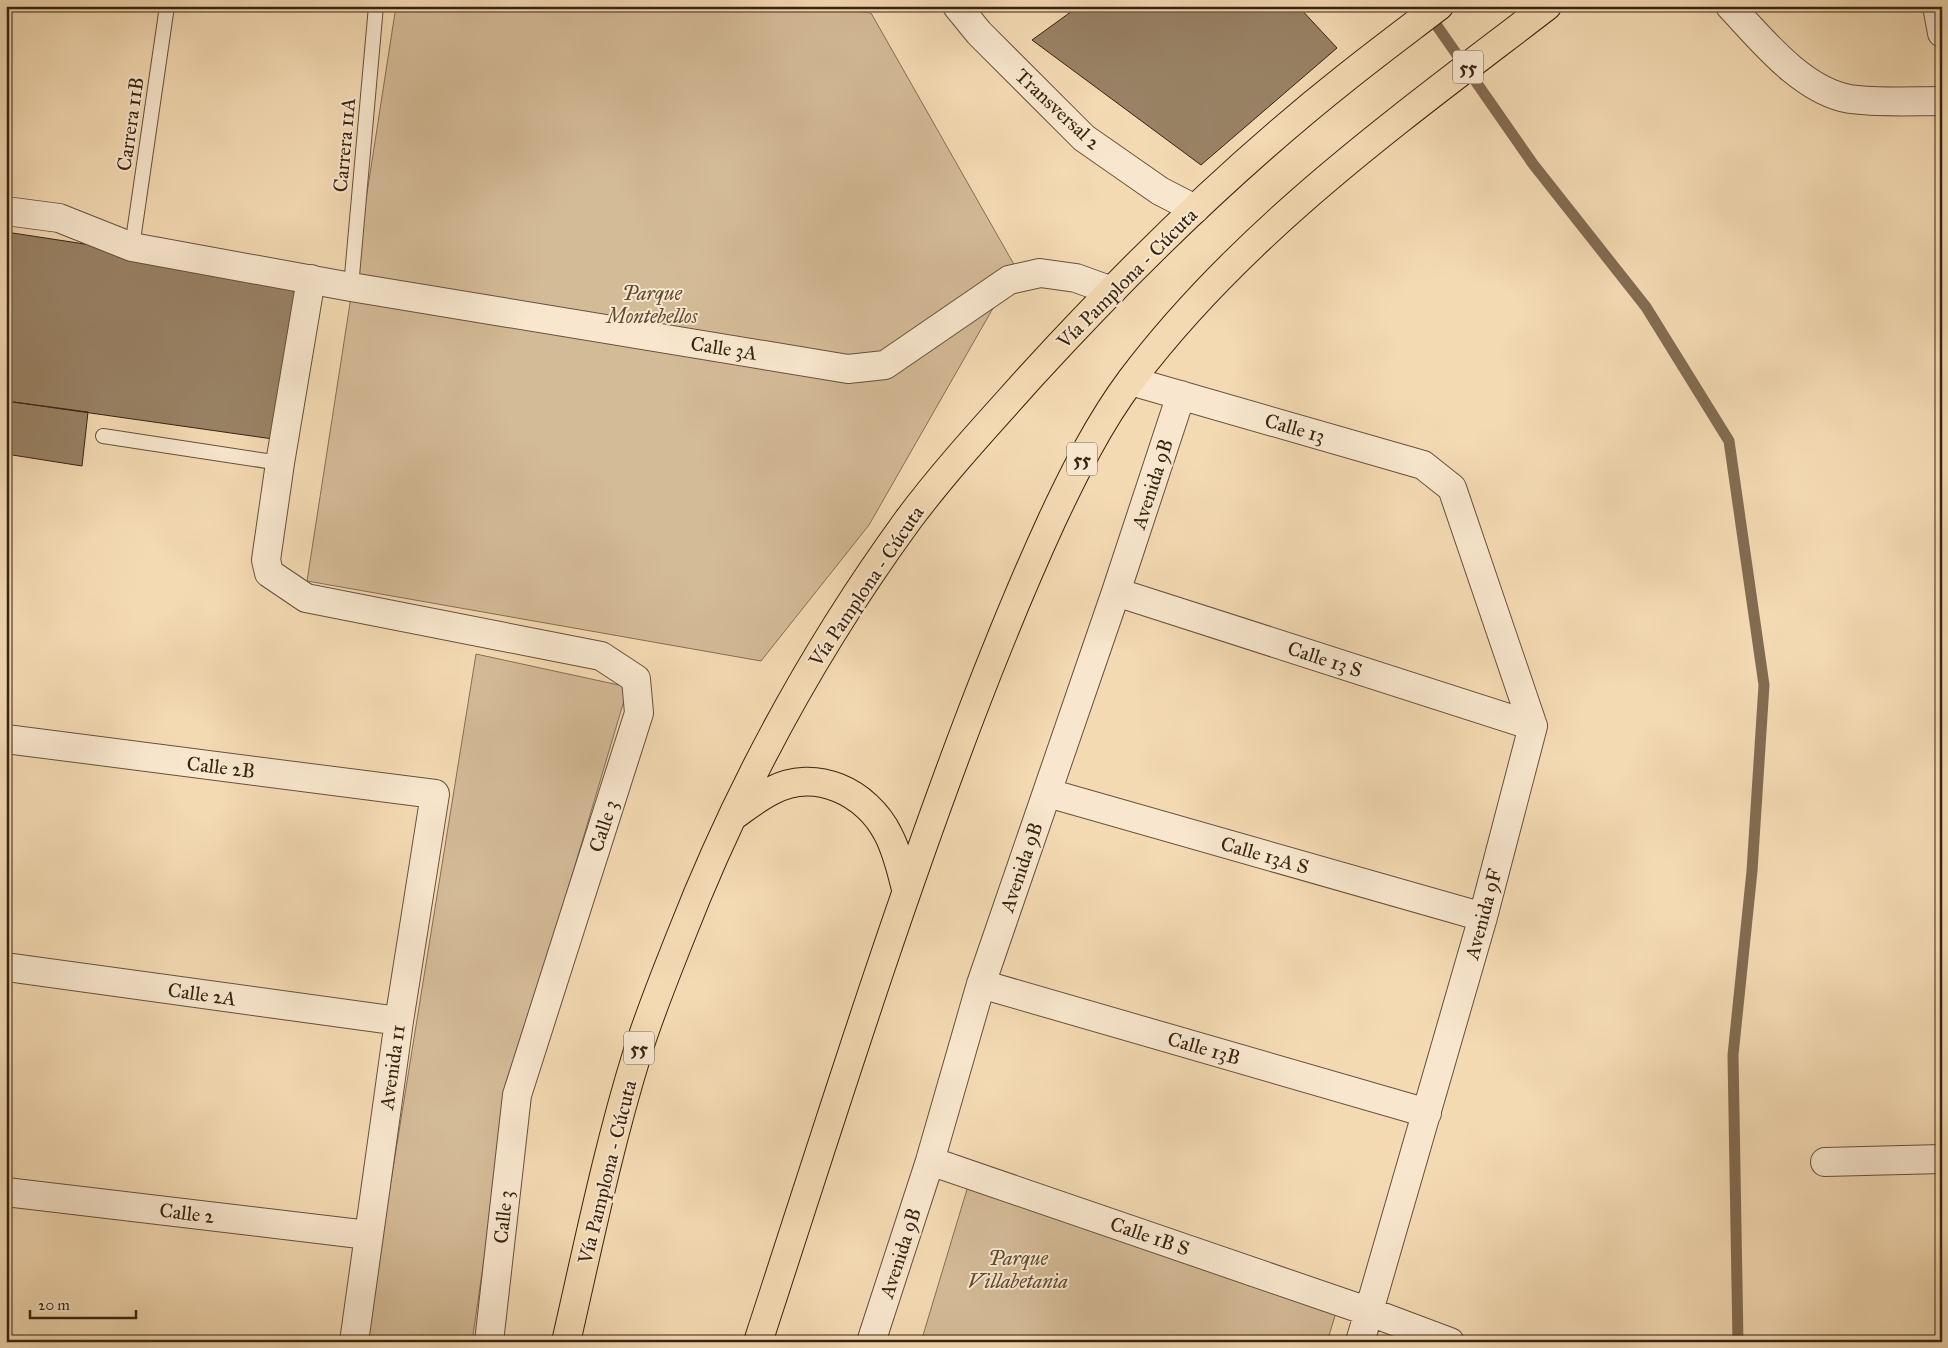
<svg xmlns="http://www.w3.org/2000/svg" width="1948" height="1348" font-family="'IM FELL Great Primer',serif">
	<rect width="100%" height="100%" fill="#f4dab3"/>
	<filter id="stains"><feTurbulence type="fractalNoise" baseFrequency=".004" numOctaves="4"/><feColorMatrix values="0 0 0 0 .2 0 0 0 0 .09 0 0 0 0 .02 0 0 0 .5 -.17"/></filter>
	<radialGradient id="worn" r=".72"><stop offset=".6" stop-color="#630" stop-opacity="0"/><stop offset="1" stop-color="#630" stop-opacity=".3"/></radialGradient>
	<path fill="#d4bb97" stroke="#866f54" d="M396,6H807L871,13L1016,268L869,525L761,661L307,581Z
		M476,654L628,687L509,1088L472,1342H365Z
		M971,1176L1338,1306L1327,1342H921Z"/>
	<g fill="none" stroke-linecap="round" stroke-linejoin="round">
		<path stroke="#826c51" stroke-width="11" d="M1428,13L1533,164L1646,307L1729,441L1764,685L1752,871L1733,1055L1738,1342"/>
	</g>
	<path fill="#998265" stroke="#372311" d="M1079,6H1298L1337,48L1201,165L1032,40Z
		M6,232L301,277L280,440L6,401Z
		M6,401L88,412L82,466L6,454Z"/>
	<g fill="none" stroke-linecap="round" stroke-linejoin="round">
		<defs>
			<path id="service" d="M132,247L167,6
				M351,287L376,6
				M103,436L280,463"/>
			<path id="minor" d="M957,6L979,33L1084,138L1160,191L1195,209
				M1730,6C1761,39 1802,91 1850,99C1879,103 1912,101 1942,101
				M1937,6L1942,33
				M6,211L59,218L132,247L351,287L848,369L885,365L1009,280L1040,273L1076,278L1112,291
				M311,279L280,463L266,560L269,573L306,598L601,656L636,679L639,713L517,1095L489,1342
				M1131,381L1423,465L1452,488L1533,726L1483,917L1360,1342
				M1116,592L1533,726
				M6,739L435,794L399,1021L354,1342
				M1048,793L1483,917
				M6,967L399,1021
				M981,984L1427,1113
				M930,1161L1370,1312L1450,1342
				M1825,1162L1942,1159
				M6,1192L368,1235
				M871,1342L930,1161L981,984L1116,592L1181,395"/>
			<path id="trunk" d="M732,817C745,808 757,798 771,791C815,767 867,792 888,834C897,851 901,870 906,889
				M566,1342C588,1246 608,1148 637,1054C649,1015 665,976 680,938C738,789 814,649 908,520C946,469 989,423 1031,376C1129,269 1234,166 1348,76C1378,52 1409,29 1439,6
				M758,1342C827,1131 893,919 972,712C997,647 1023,583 1052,520C1075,471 1099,423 1131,380C1244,230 1400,119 1547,6"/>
		</defs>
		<use href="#service" stroke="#66513a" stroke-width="16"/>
		<use href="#minor" stroke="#66513a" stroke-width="30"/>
		<use href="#trunk" stroke="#372311" stroke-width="30"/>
		<use href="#service" stroke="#f8e7ce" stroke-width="14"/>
		<use href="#minor" stroke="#f8e7ce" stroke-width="28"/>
		<use href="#trunk" stroke="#f4dab3" stroke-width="28"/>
	</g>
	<g text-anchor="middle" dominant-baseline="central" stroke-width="4" stroke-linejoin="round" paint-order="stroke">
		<g fill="#f8e7ce" stroke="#715e4a" stroke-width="1">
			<rect x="1453" y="50.5" width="30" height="33" rx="4"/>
			<rect x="1067" y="442.5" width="30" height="33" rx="4"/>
			<rect x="624" y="1031.5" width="30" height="33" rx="4"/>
		</g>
		<g font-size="19" font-weight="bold" fill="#372311">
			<text x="1468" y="67">55</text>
			<text x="1082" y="459">55</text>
			<text x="639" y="1048">55</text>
		</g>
		<g font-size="20" fill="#372311" stroke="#f8e7ce">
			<text transform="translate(1058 109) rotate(43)">Transversal 2</text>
			<text transform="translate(130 124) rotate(-82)">Carrera 11B</text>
			<text transform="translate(344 145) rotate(-85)">Carrera 11A</text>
			<text transform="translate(1127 278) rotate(-45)">Vía Pamplona - Cúcuta</text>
			<text transform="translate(724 348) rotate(9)">Calle 3A</text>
			<text transform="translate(1295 428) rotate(16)">Calle 13</text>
			<text transform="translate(1152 484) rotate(-72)">Avenida 9B</text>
			<text transform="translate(866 586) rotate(-56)">Vía Pamplona - Cúcuta</text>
			<text transform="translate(1325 659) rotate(18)">Calle 13 S</text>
			<text transform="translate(221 767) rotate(7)">Calle 2B</text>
			<text transform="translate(603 826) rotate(-72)">Calle 3</text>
			<text transform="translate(1265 855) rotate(16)">Calle 13A S</text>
			<text transform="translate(1021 867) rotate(-71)">Avenida 9B</text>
			<text transform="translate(1483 914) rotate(-75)">Avenida 9F</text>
			<text transform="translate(202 994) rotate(8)">Calle 2A</text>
			<text transform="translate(1204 1048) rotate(16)">Calle 13B</text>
			<text transform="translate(392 1067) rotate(-82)">Avenida 11</text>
			<text transform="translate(607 1172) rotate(-76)">Vía Pamplona - Cúcuta</text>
			<text transform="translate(187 1213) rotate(7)">Calle 2</text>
			<text transform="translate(503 1217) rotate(-84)">Calle 3</text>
			<text transform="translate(1150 1236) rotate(19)">Calle 1B S</text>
			<text transform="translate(900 1253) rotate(-72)">Avenida 9B</text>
		</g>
		<g font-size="20" font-style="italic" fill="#5e4932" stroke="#f8e7ce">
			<text x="652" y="293">Parque<tspan x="652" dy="23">Montebellos</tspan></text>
			<text x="1018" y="1258">Parque<tspan x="1018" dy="23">Villabetania</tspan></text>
		</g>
	</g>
	<rect width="1948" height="1348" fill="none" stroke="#f4dab3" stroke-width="25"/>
	<rect x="8" y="8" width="1933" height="1333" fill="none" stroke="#372311" stroke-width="2.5"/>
	<rect x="12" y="12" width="1923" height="1323" fill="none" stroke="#372311"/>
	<path d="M30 1310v8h106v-8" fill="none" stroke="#372311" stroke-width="2.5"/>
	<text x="38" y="1310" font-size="15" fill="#372311" stroke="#f8e7ce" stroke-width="4" paint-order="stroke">20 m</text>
	<rect width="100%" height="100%" filter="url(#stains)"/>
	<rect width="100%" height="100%" fill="url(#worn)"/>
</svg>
